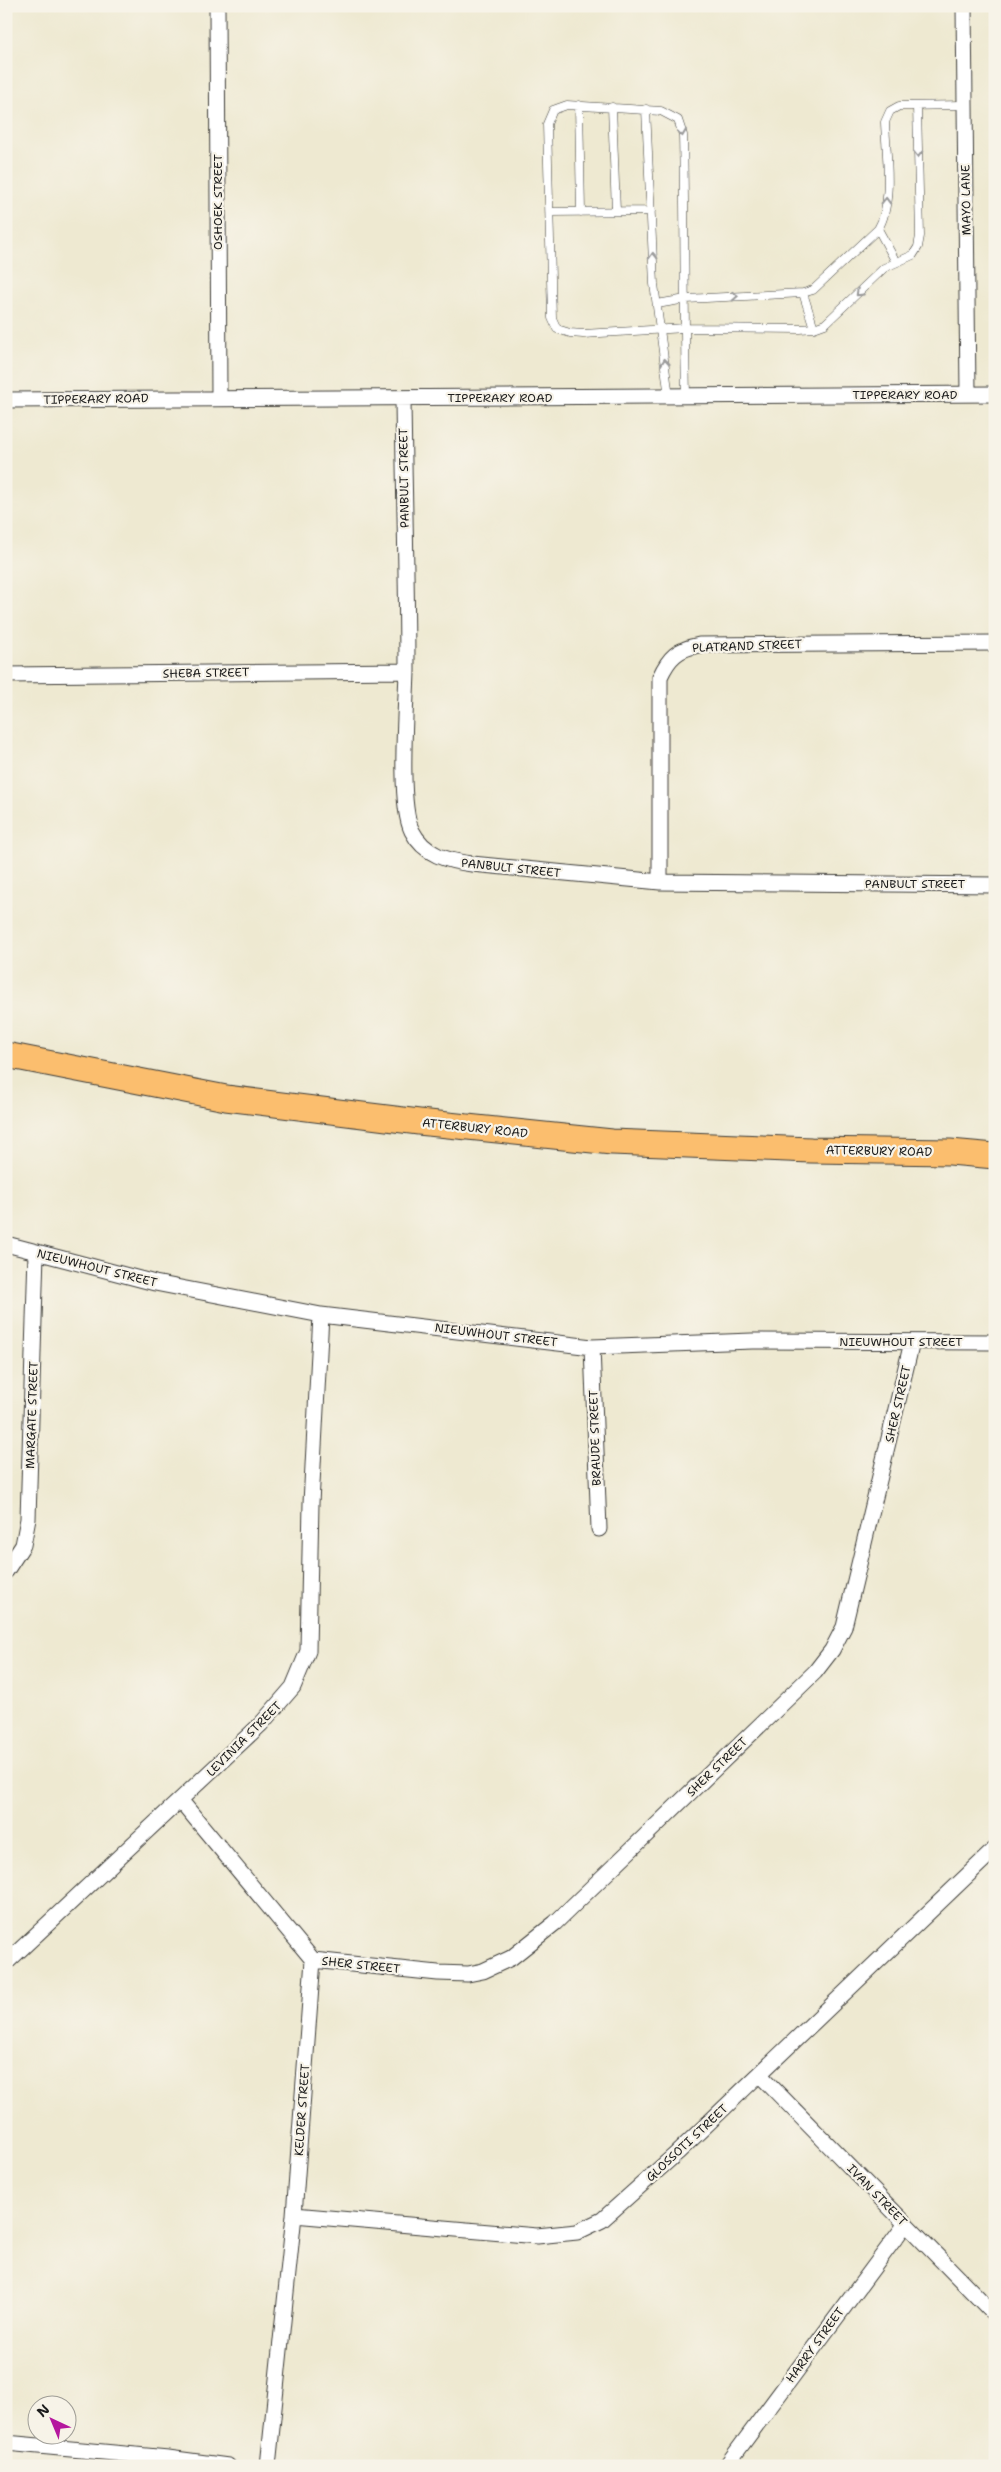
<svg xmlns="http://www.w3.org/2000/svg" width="1001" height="2472" font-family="'Shantell Sans',sans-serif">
	<rect width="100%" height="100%" fill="#f7f3e8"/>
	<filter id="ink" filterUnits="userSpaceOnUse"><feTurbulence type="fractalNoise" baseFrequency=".02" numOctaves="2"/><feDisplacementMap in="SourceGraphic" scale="10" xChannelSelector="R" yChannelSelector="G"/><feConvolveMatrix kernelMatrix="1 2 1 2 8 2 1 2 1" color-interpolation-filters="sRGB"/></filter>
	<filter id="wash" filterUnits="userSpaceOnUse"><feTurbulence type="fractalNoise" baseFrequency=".0096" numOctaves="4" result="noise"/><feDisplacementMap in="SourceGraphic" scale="20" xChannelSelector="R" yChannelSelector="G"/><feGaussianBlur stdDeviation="1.12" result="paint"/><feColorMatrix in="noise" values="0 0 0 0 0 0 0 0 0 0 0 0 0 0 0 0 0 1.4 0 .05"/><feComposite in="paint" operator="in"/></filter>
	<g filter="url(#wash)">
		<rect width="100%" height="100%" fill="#eee9d1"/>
	</g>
	<g filter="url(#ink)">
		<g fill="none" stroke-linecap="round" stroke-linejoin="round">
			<defs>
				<path id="service" d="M579,105L581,212
					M612,107L616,211
					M646,109L654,284L669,397
					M550,212L651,211
					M878,229L896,262
					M803,293L814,328
					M657,304L686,299L803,293L813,290L878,229C894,203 886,153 885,122L890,111L899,106L964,105
					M686,396C684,309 685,222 683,135L678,120L661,111L567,105L553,110L547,124L552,318L557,329L570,333L583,334L685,328L800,329L814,328L825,324L884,268L913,255L918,247L920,236L917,106"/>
				<path id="minor" d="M217,6L219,397
					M964,6L968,394
					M403,398C404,489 407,581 407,672C406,707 398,804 412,831C424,855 448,861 472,864L660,882L995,885
					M6,400L995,394
					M6,675L407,671
					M660,882V677C669,657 678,649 699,645L995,643
					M6,1244L155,1283L321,1315L592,1347L752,1341L995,1342
					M592,1347L599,1529
					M6,1571L23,1545L28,1519L36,1253
					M181,1801L313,1960L294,2215L268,2466
					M313,1960L438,1973L468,1974L483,1971L511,1958L555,1923L815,1672L832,1650L844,1627L912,1342
					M6,1963L261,1724L293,1687L308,1651L311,1503L321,1315
					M760,2075L995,2315
					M294,2215L537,2236L577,2232L602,2220L677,2153L995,1849
					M6,2443L168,2458L228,2466
					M726,2466L905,2225"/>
				<path id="primary" d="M6,1055L226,1098L419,1122L612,1142L811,1150L950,1152L995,1156"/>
			</defs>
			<use href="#service" stroke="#3c3b37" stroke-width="9"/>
			<use href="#minor" stroke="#3c3b37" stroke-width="17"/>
			<use href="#primary" stroke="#3c3b37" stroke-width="27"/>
			<use href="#service" stroke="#fff" stroke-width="8"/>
			<use href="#minor" stroke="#fff" stroke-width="15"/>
			<use href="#primary" stroke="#fbbe6e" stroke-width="25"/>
		</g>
		<defs><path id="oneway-chevron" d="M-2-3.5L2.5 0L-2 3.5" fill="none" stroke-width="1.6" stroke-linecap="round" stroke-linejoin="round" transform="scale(1.25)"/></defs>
		<g stroke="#999">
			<use href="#oneway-chevron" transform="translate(682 133) rotate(82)"/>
			<use href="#oneway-chevron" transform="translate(918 154) rotate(89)"/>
			<use href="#oneway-chevron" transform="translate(886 201) rotate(-88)"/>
			<use href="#oneway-chevron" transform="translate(653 256) rotate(-92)"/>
			<use href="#oneway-chevron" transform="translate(859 293) rotate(136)"/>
			<use href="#oneway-chevron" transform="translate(735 296) rotate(-3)"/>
			<use href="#oneway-chevron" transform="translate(665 362) rotate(-96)"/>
		</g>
	</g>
	<g text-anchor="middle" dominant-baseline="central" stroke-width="4.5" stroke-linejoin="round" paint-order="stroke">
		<g font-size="12" fill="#1c1c1c" stroke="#f7f3e8">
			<text transform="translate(966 200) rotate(-91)">MAYO LANE</text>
			<text transform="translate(218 202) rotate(-90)">OSHOEK STREET</text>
			<text x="905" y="395">TIPPERARY ROAD</text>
			<text x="500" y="398">TIPPERARY ROAD</text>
			<text transform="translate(96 399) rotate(-1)">TIPPERARY ROAD</text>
			<text transform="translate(404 478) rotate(-91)">PANBULT STREET</text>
			<text transform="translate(747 646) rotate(-2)">PLATRAND STREET</text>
			<text transform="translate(206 673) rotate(-1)">SHEBA STREET</text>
			<text transform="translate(511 868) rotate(6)">PANBULT STREET</text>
			<text x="915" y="884">PANBULT STREET</text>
			<text transform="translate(475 1128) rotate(6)">ATTERBURY ROAD</text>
			<text transform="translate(879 1151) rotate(1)">ATTERBURY ROAD</text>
			<text transform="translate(97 1268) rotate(14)">NIEUWHOUT STREET</text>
			<text transform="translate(496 1335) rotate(7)">NIEUWHOUT STREET</text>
			<text x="901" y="1342">NIEUWHOUT STREET</text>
			<text transform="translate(898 1404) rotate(-77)">SHER STREET</text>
			<text transform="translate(32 1415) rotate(-88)">MARGATE STREET</text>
			<text transform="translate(595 1438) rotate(-92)">BRAUDE STREET</text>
			<text transform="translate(244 1739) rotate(-45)">LEVINIA STREET</text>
			<text transform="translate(717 1767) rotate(-44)">SHER STREET</text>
			<text transform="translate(361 1965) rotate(6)">SHER STREET</text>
			<text transform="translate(302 2110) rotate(-86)">KELDER STREET</text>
			<text transform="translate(687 2143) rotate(-43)">GLOSSOTI STREET</text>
			<text transform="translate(877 2195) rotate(46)">IVAN STREET</text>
			<text transform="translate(815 2345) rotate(-54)">HARRY STREET</text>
		</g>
	</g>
	<rect width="1001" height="2472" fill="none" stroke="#f7f3e8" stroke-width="25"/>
	<g transform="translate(52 2420) rotate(316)"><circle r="24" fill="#f7f3e8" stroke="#9f9d96"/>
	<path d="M0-4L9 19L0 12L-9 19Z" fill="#b5179e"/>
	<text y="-8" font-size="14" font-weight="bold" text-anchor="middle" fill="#1c1c1c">N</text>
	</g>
</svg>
